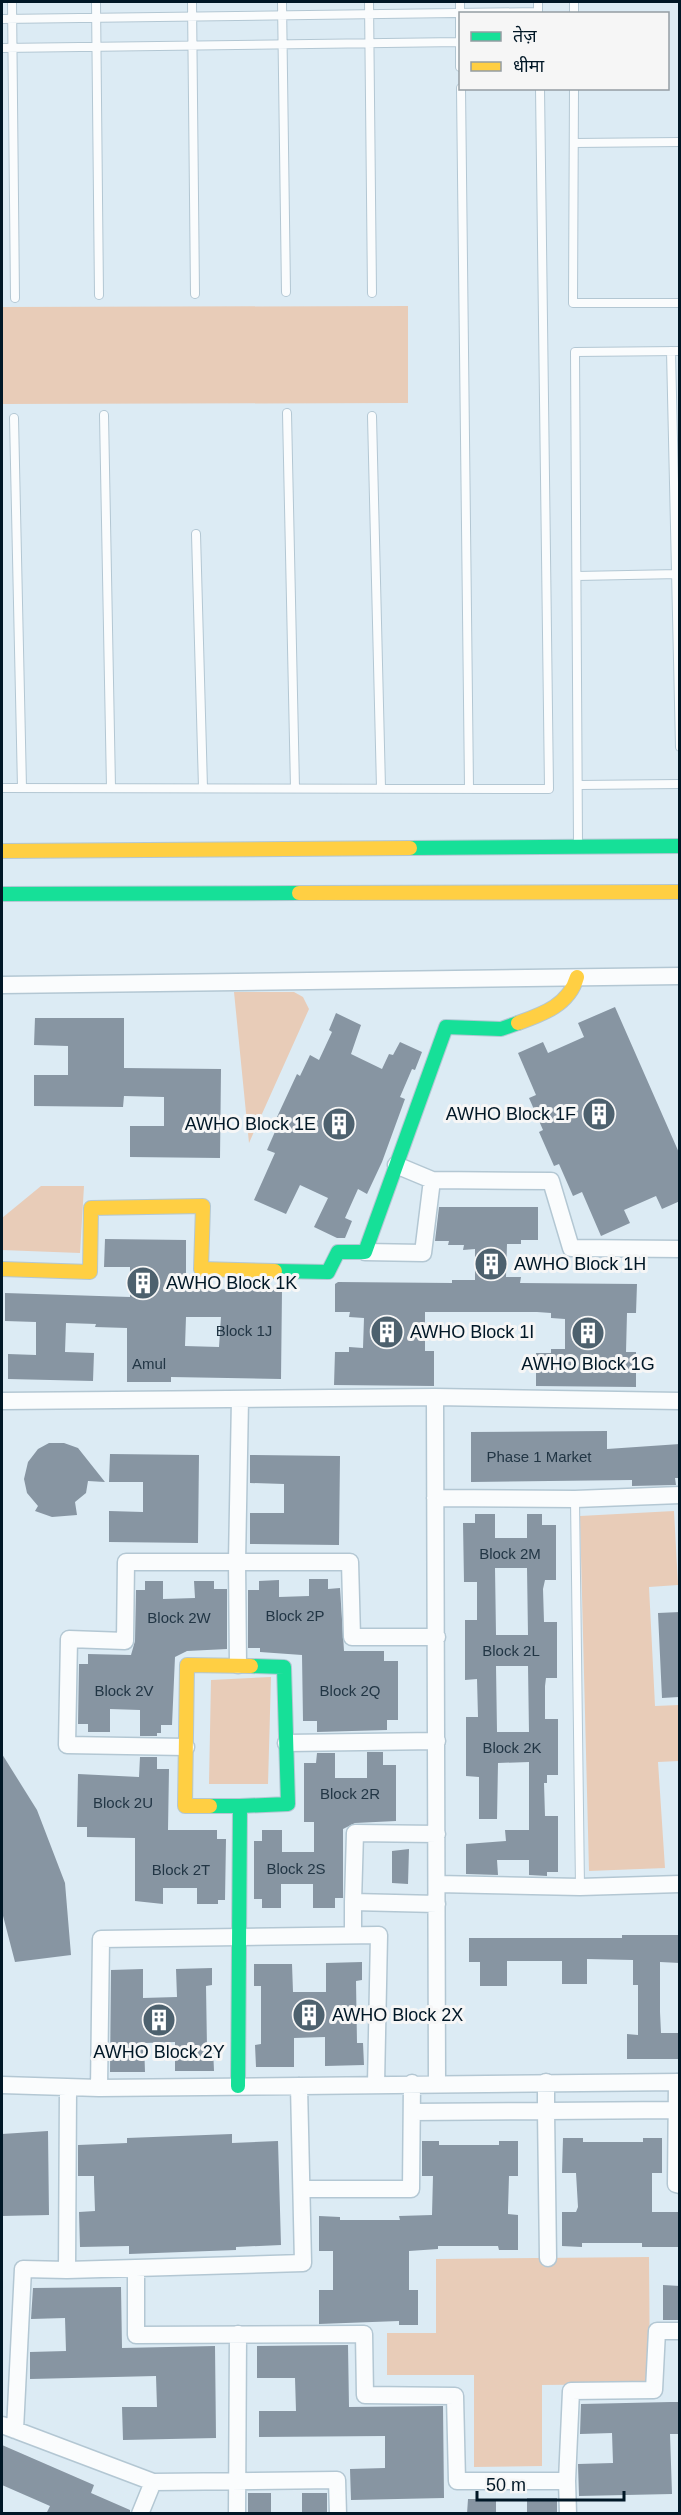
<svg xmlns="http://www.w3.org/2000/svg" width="681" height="2515" font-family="Helvetica,'Noto Sans Devanagari',sans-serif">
	<rect width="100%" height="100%" fill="#dcebf4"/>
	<path fill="#e8ccb8" d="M408,306V403L2,404V307Z
		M234,992H294L303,997L309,1009L249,1143Z
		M41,1186H84L80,1253L2,1250V1218Z
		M674,1511L678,1585L649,1587L655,1706L679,1705V1761L658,1762L665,1868L589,1871L580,1516Z
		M271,1677L268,1784H209L211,1680Z
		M649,2257L650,2384L542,2385V2466L474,2467V2375H387V2333H436V2259Z"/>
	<path fill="#8795a2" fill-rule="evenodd" d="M615,1007L680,1155V1201L662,1209L656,1196L624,1210L630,1223L601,1236L582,1192L573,1196L559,1164L554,1166L539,1132L543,1130L529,1098L536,1095L518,1053L543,1042L548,1053L584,1037L578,1023Z
		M336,1013L361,1025L351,1054L382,1069L389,1054L393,1055L400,1042L422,1052L415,1070L412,1069L400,1097L405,1099L382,1162L367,1194L358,1189L345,1218L352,1221L345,1238H337L314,1227L328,1198L300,1185L286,1214L254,1200L275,1153L267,1150L281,1118L277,1117L297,1074L300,1076L310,1055L319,1060L332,1032L329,1030Z
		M35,1018H124V1068L221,1069L220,1158L130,1157V1126H164V1097L124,1096L123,1107L34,1106V1075H68V1046L34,1045Z
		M439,1207H538V1240H521V1244H507L506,1277H521L520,1283L637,1284L636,1313H627L626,1352H636V1387L536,1386V1353H551V1349H565V1319L551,1318V1313L537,1312H425V1351H434V1386L334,1385L335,1352H349V1347L363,1348L364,1318L349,1317L350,1312H335V1284L338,1282L452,1283V1280H475V1249L463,1250L464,1245H448L449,1241H435Z
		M105,1239L186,1240V1289L282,1290L281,1379L171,1377V1382H127V1328L95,1327L96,1324L66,1323L65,1352L94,1353L93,1381L8,1379V1354L36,1355V1322L5,1321V1293L130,1297V1267H104ZM186,1317H221L219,1347L185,1346Z
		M607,1431V1449L680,1444V1478H675L676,1485L632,1486V1480L471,1482V1432Z
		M49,1443H64L78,1448L105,1482L88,1481L86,1493L75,1502L77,1515L52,1517L35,1511L38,1506L27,1493L24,1479L28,1462L38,1449Z
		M110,1454L199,1455L198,1543L109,1542V1511L143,1512V1482H109Z
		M250,1455L340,1456L339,1545L250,1544V1513H284V1484L250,1483Z
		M475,1514H495V1538H527V1514H542V1525H556V1580H545L543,1589L544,1622H557V1678H546L545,1686V1719H558V1775H547V1783H544L545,1816H558V1872H547V1876L529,1875V1860H497L498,1875L466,1874V1844L506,1841L505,1830H529V1762L498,1763L497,1819H479V1777L466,1776V1717H478L477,1679L465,1680V1620H477V1582H464L463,1523H475ZM495,1568H527L528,1635H496ZM496,1666H528L529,1732H497Z
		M309,1579H328V1589L340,1588L344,1651H384V1661H398V1720H387V1730L317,1732V1721H303L302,1655L260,1652V1648H248V1590H259V1581L279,1580V1597L309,1596Z
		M145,1581H163V1599L195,1598L194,1581H214V1589H227V1649L187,1651L175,1657L172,1725H161V1733H157V1736H140V1710L110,1709V1732H88V1724H78L79,1664H88V1654L131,1655L135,1641L136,1590H145Z
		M680,1612L679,1697L662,1698L658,1613Z
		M367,1752H383V1765H396V1821L355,1823L343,1829V1898H335V1908H313V1884H281V1908H262V1899H254V1841H262V1830H282V1852H314V1822H304V1763H316L317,1753H335V1778H367Z
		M2,1754L37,1810L65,1883L71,1955L15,1962L2,1912Z
		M140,1757H157V1769H169L168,1830H217V1839H226L225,1900H218V1904H197V1888H163V1904L135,1901V1838L87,1837V1827H77L78,1774L139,1777Z
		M409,1849L408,1884L392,1883V1851Z
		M622,1935H680V1963L660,1962V2012L661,2033H680V2059H627V2034L638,2035V1985H633V1960L587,1959V1984H562V1961H507V1986H480V1962H469V1938H622Z
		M362,1962V1980L356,1981L357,2043H363L364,2065L325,2066V2037L294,2038V2067H256L255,2045L261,2044V1986H254V1964H292L293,1992H326V1963Z
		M212,1968V1985L206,1986L207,2048H213L214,2071H175V2042L144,2043L145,2072H110L111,1970L143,1969V1998L177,1997L176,1969Z
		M48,2131L49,2215L2,2216V2134Z
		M232,2134V2143L278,2141L281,2245L236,2247V2250L129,2254V2246L80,2247L79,2212L95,2211L94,2182V2176H78V2145L127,2143V2138Z
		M563,2138H583V2142H643V2138H662V2173H652V2212H680V2247H642V2243H582V2247L562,2246V2212H576L578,2207L576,2173H562Z
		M422,2141H439V2145H499V2141H518V2176H509L508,2210V2214L518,2215V2250H499L498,2246H438V2249L409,2251V2290H418V2325H399V2321L319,2324V2290H333V2251H319V2216L340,2217V2220H400L399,2216L432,2215L433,2176H422Z
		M663,2285L680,2286V2320H663Z
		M121,2287L122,2348L215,2346L216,2438L123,2440L122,2407H157L156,2376L30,2379V2352L66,2351L65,2318L31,2319L33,2288Z
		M348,2345L349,2407L443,2406L444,2498L351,2500L350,2469L385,2468V2436L259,2437V2411H296L295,2378H257V2346Z
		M671,2402H680V2434H670L672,2494L579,2496L578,2464L613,2463L612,2433L580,2434L581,2404Z
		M2,2445L94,2485L91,2493L130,2510V2514H46L50,2506L2,2485Z
		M248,2493H271V2514H248Z
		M302,2493H327V2514H302Z
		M527,2498H557V2514H527Z
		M468,2499H496V2514H467Z"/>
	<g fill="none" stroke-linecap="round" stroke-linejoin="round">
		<defs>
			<path id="lane" d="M12,2L15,298
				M96,2L99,295
				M192,2L195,294
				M282,2L286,292
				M369,2L372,293
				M460,2V67
				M538,2V14
				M574,14V2
				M2,19L538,12
				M2,48L460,42
				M461,88L469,788
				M574,88L573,303H680
				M574,143L680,142
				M671,351L680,747
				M287,413L295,788
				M104,415L111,788
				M372,416L381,788
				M14,418L22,788
				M196,534L203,788
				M577,576L679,574
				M579,785L680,784
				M2,788L549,789L540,88
				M578,843L575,352L680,351
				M575,1499L580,1887"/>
			<path id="street" d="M2,985L680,976
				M396,1165L432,1180L551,1181L571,1248L680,1249
				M365,1252L423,1253L432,1180
				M435,1397L437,2083
				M2,1401L435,1397L680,1401
				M435,1498L575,1499L680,1495
				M238,1665L237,1562L240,1399
				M286,1743L437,1741
				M186,1747L67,1745L69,1639L125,1641L126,1562H350L352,1637H437
				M437,1884L580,1887L680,1884
				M353,1902L355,1833L437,1834
				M353,1935V1902L437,1904
				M546,2082V2111L677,2110
				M677,2082L676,2184L680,2185
				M2,2085L99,2088L680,2082
				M68,2088L67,2270L303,2263L299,2086
				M99,2088L101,1939L379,1935L376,2084
				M412,2112L546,2111L548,2258
				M302,2189H411L412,2083
				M136,2268V2335L364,2334L365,2395L455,2396L457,2481H567L568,2514
				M2,2425L153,2482L337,2480L338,2514
				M15,2430L23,2269L67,2270
				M567,2481L571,2391L654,2390L657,2331H680
				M140,2514L153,2482
				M237,2514L238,2334"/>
			<path id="fast" d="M410,848L680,846
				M2,894L299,893
				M275,1271L328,1272L338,1252H365L446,1027L501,1029L518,1023
				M210,1806H240L238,2086
				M240,1806L288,1804L284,1667L251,1666"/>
			<path id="slow" d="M2,851L410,848
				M299,893L680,892
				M518,1023C543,1014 569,1005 577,977
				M2,1269L90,1272L91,1208L203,1206L201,1269L275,1271
				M210,1806H185L187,1665L251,1666"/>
		</defs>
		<use href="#lane" stroke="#b3c7d3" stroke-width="10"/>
		<use href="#street" stroke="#b3c7d3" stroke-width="19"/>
		<use href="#fast" stroke="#b3c7d3" stroke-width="16"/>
		<use href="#slow" stroke="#b3c7d3" stroke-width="16"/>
		<use href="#lane" stroke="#fafcfd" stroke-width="8"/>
		<use href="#street" stroke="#fafcfd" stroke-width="16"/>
		<use href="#fast" stroke="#16e098" stroke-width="14"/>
		<use href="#slow" stroke="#ffcf43" stroke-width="14"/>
	</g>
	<defs>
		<symbol id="building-disc" viewBox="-11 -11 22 22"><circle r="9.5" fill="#4d616e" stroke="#f6f6f6"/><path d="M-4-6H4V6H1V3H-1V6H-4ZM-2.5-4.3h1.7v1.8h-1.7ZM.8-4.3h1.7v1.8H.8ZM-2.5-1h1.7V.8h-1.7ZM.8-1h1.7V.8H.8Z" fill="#fff"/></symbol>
	</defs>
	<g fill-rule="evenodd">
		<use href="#building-disc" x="580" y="1095" width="38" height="38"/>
		<use href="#building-disc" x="320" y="1105" width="38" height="38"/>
		<use href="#building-disc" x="472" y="1245" width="38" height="38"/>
		<use href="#building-disc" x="124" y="1264" width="38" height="38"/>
		<use href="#building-disc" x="368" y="1313" width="38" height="38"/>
		<use href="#building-disc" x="569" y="1314" width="38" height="38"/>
		<use href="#building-disc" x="290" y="1996" width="38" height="38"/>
		<use href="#building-disc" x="140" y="2001" width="38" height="38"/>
	</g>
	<g text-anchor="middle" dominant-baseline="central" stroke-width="6" stroke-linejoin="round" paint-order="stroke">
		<g font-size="15" fill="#223645">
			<text x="244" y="1330">Block 1J</text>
			<text x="149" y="1363">Amul</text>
			<text x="539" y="1456">Phase 1 Market</text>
			<text x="510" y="1553">Block 2M</text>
			<text x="295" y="1615">Block 2P</text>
			<text x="179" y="1617">Block 2W</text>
			<text x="511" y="1650">Block 2L</text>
			<text x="124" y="1690">Block 2V</text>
			<text x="350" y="1690">Block 2Q</text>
			<text x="512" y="1747">Block 2K</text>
			<text x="350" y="1793">Block 2R</text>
			<text x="123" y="1802">Block 2U</text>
			<text x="296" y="1868">Block 2S</text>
			<text x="181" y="1869">Block 2T</text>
		</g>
		<g font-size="18" fill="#001726" stroke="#f6f6f6" text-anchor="start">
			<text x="576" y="1114" text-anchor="end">AWHO Block 1F</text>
			<text x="316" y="1124" text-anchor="end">AWHO Block 1E</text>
			<text x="514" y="1264">AWHO Block 1H</text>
			<text x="166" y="1283">AWHO Block 1K</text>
			<text x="410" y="1332">AWHO Block 1I</text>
			<text x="588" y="1364" text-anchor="middle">AWHO Block 1G</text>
			<text x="332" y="2015">AWHO Block 2X</text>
			<text x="159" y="2052" text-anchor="middle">AWHO Block 2Y</text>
		</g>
	</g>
	<rect width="681" height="2515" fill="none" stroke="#001726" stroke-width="6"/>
	<rect x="459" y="12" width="210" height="78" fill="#f6f6f6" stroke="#949da3" stroke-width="1.5"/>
	<rect x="471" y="32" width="30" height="9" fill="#16e098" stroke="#949da3" stroke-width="1.5"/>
	<text x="513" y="42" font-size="18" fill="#001726">तेज़</text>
	<rect x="471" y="62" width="30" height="9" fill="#ffcf43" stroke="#949da3" stroke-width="1.5"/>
	<text x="513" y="72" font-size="18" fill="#001726">धीमा</text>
	<path d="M477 2491v9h147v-9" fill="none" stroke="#001726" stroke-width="3"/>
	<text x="486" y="2491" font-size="18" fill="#001726" stroke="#f6f6f6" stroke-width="4.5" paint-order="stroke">50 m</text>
</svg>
